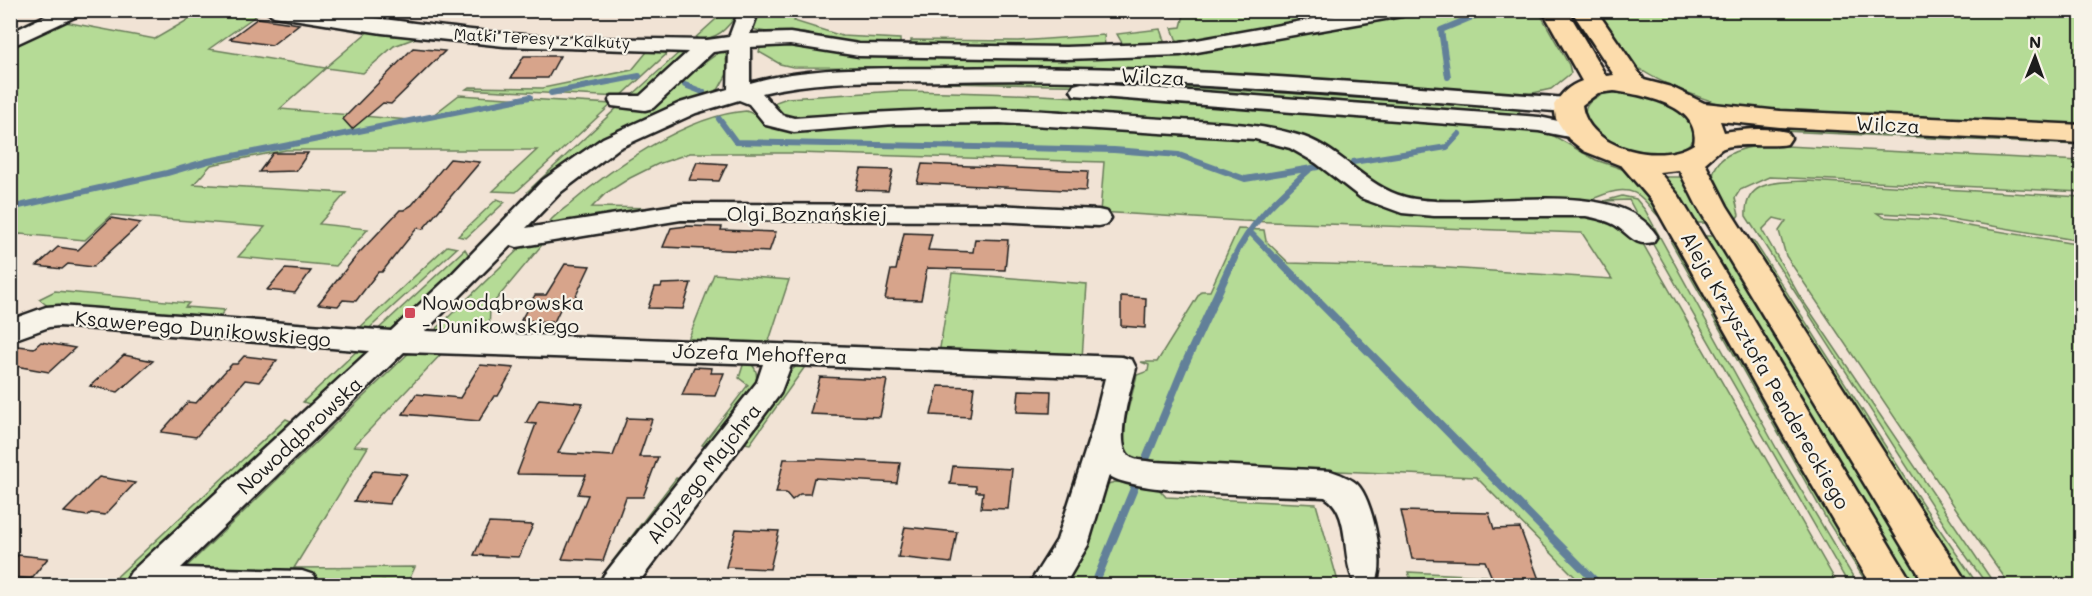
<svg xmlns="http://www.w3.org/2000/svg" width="2092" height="596" font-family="Mali,sans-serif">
	<rect width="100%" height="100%" fill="#f1e3d5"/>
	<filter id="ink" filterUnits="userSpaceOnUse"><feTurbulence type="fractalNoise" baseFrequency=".0167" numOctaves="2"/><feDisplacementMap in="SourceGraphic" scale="12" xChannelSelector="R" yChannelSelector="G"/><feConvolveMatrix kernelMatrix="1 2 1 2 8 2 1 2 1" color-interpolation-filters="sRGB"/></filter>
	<g filter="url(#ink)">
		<path fill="#b5db96" stroke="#687c59" stroke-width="1.5" d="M1538,10L1569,65L1571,73L1551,89L1524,95L1134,68L793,67L780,64L759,52L761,45L766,43L819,48L1129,54L1420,11Z
			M203,11L261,12L209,49L325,68L370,30L424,35L394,46L363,73L326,68L280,109L409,120L433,115L459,95L612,104L516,192L493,191L537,150H286L211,165L194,184L346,193L319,224L368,229L336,266L238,257L265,227L112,215L85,240L20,234L11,242V45L60,21L155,39Z
			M725,11H740C726,30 718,40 693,40Z
			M759,11H805L794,21L842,36L900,39V43C882,57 825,36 803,33C786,32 766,35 751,28Z
			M1185,11H1303L1304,18L1301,23L1178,44L1172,28L1181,27Z
			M1596,11H2081V127L1744,109C1716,105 1660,84 1637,67C1619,53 1608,29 1596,11Z
			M1160,29L1164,41L1158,46L1125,48L1117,34Z
			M1104,35L1105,47L1099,49L911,46V40L1018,41Z
			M651,47L672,49L620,97L466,89L469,87L543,88L632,70Z
			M682,50L691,53L642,100L629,98Z
			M721,51L726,54L727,74L718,90L535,191H528L619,106L685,77Z
			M945,78C1137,81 1327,96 1519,110L1520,115L1114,86L944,83Z
			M897,91C1112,93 1327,116 1541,132L1554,136L1596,160L1628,171L1639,179L1668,222C1656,217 1653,209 1644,200C1628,182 1603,194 1586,202L1446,203L1399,197L1383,191L1315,144L1021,113L787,120L774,108L776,102L787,98Z
			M1618,91C1640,94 1664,97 1683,112C1715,137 1679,157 1652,154C1640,152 1628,150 1617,145C1580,129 1569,98 1618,91Z
			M746,111C760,115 769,126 784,129L953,118L1258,137L1283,142L1378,202L1590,211L1633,231L1643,244L1838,585H1583L1476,477L1156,463L1130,459L1124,452L1125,421L1137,375L1148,371L1149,365L1141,362H1157L1201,291H1210L1238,229L1264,230L1266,241L1289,263L1433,267L1612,279L1582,233L1242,221L1100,212L1104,162L796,153H690L658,164L630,178L606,193L592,207L665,208L635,210L546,227C550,218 561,211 569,205C612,168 687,115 746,111Z
			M1755,125L2081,141V145L1759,130Z
			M1767,145L2081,161V192L1769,177L1740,190L1735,198L1739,215L1734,222C1728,213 1717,200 1714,189C1706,155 1742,147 1767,145Z
			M1662,177H1683L1709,223H1692Z
			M1807,181L2081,197V241L1934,216L1877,213L1883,217L1932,220L2081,245V585H2010L1963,519L1786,256L1779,231L1786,221L1774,218L1762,230L1799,295L1995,585H1987L1949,532L1746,216C1744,179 1780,182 1807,181Z
			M1622,196L1636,199L1645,210L1779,453L1858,585H1849L1651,241L1629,200L1604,201Z
			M497,199L505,202L466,238L458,236Z
			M1675,235L1880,585H1868L1828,522L1671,242Z
			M1699,236H1717L1935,585H1911Z
			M1746,238L1754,241L1925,508L1978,585H1967Z
			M546,240L490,307L489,335L433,332L521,247Z
			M447,246L457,248L363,334H353Z
			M465,249L471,259L381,337L372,335Z
			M952,273L1087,284L1082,359L939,354Z
			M714,274L789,280L767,347L686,345Z
			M55,291L189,303L185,307L225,310L214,323L50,308L39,299Z
			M361,347L366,352L364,359L315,406L303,402Z
			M414,348L446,349L354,446L368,447L294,568L415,567L408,582L290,580L180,573Z
			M745,359C756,366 758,372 756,385L710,448L702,445L748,385L739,378Z
			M809,361L750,444L738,442L792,370L799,364Z
			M286,419L293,422L124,585L107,586Z
			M676,478L684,480L605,583H596Z
			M1115,482L1156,486L1166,497L1316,504L1339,585L1057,586L1104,485Z
			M1408,572L1487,576L1492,585H1413Z"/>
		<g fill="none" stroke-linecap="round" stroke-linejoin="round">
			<path stroke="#628099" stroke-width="6" d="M1448,77L1441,30L1489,10
				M685,85L703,92
				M551,93L639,76
				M719,119L736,142L1114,150L1179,155L1245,179L1318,167
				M1353,162L1447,147L1459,134
				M10,208L167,173L208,161L530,97
				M1250,232L1277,260
				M1233,260C1250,222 1279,197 1309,170"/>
			<path stroke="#628099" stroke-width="8" d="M1276,258L1600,586
				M1094,586L1185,364L1234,258"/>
		</g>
		<path fill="#d7a48b" stroke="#1c1c1c" stroke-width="1.5" d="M258,18L299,24L272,45L230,39Z
			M413,48L445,51L391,104L383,103L352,129L343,119Z
			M524,56H560L548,78H511Z
			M273,153H308L296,171L259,172Z
			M450,159L480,162L423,229L417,228L382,272H378L356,301L343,300L338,306L318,304L358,254L400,210H404L412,205Z
			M697,162L727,164L719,181L689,180Z
			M922,164L1088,171L1086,191L917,183Z
			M861,169L893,170L888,191L856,190Z
			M111,218L141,223L93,267L68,264L62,269L37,266L58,247L78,250Z
			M687,226L722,227L721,230L776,232L769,252L663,247L671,228Z
			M904,233L932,234L928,250L973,252L975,239L1008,240L1005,270L927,268L921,300L885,299L891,270H896Z
			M565,264L590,266L571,306L562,305L554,322L521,320L535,295H546Z
			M285,269L311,271L295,293L267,290Z
			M691,283L683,309L648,308L655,287H661L662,284Z
			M1121,296L1146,298L1145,328L1121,326Z
			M41,342L75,348L49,372L10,365V345L34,348Z
			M124,355L153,361L118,392L90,386Z
			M244,356L277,360L259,382L245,380L196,437L161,432L188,402L196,403L232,364H237Z
			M480,365L514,368L498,396H494L479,421L403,414L416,394L460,398Z
			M694,367L712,368L711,373H724L715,396L682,395Z
			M820,377L887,380L880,417L810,414Z
			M938,386L974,387L970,417L931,415Z
			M1019,390L1051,391L1050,413L1017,412Z
			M539,399L583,403L558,453L613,456L627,418L652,419L639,457H658L643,497H626L603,561L562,559L588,495L578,494L586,475L517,474L536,424L526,423Z
			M784,459H819L900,463L897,483L814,478L810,494H800L792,500L786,493H776Z
			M953,466L1012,469L1008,509L981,508L983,492H976V486L950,484Z
			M373,471L407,474L389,504L354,501Z
			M99,477L135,483L105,515L91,513L87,516L64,512Z
			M1401,511L1489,513L1494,529L1520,528L1541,585H1495L1485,561L1412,559Z
			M489,523L533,525L519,557L474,555Z
			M905,527L957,532L951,563L898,557Z
			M736,529L779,531L770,569L726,567Z
			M18,555L48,558L31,579L10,577V564Z"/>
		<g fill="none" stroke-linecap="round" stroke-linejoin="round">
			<defs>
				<path id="minor" d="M57,10H84L81,14L10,47V33Z
					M264,10C343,10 422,26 501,33C569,40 639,38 707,40L729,37L739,10H759L750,34L790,33L859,44L1066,47L1180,43L1364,10H1412L1402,16L1180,55L1066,59L859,56L790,45L750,47V83C812,65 880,69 944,68C1152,63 1360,83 1568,98L1576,100L1579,105L1576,110L1568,112C1361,97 1155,76 947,81C887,82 822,78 762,93L782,115L794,118C862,113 930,109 998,109C1047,110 1098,115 1147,118C1200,122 1254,121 1304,137C1342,150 1366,187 1405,197C1470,214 1617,171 1657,236L1653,242C1635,247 1629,234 1615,225C1606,220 1596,218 1586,216H1434L1402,213L1361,198L1316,163L1290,148L1255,139L1000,123L895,124L794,132L766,125L749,104L739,100L696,113L619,148L561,192L526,228L681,204L995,205L1098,210L1107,212L1111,218L1107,224L1098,226L995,221L681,220L517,247L511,245L425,331L1122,357L1132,360L1136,368C1132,385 1111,449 1132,458C1138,461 1148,461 1155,462L1331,471C1340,474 1350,478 1357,484C1372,498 1385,561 1377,579L1365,584L1353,579C1341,554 1351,513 1325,497C1287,495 1132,495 1109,475L1088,545L1064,586H1028L1057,540L1092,430L1105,378L791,365L780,394L636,586H599L604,575L757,382L763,364L404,352L181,568L302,571L314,575L319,586H123L131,572L369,351L59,326L49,327L10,341V320L46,307L59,306L391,331L449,277L543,180L603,138L680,103L728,89L729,50L713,52L653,108L645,110L612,106L609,101L612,96H640L688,52L504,46L382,33L274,16Z
					M1082,83L1539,117L1587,127L1591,132L1587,137L1579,139L1539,131L1074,95L1071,90L1074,85Z"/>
				<path id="major" d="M1542,10H1567L1606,76L1614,75L1571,10H1596L1644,80L1671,87L1704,103L1780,111L2082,125V143L1780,127L1720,121L1724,132C1745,129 1766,127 1787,132L1791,138L1787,144C1771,148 1732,141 1720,150C1715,154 1710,159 1705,163L1727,206L1969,586H1926L1697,206L1679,170L1659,172L1679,196L1914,586H1872L1799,463L1652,201L1622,166L1584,151L1569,139L1556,119L1554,105C1562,93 1568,86 1582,81ZM1614,91C1643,95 1702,105 1694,144C1660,166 1587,149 1582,105L1598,93Z"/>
			</defs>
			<use href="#minor" stroke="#1c1c1c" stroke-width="5"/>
			<use href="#major" stroke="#1c1c1c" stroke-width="5"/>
			<use href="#minor" fill="#f7f3e8" fill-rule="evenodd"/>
			<use href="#major" fill="#fcdcac" fill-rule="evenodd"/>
		</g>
	</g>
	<rect fill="#d1495b" stroke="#f7f3e8" stroke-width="2" x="404" y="307" width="12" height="12" rx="3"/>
	<g text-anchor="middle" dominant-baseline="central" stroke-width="4.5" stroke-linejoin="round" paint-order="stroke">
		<g font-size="16" fill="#1c1c1c" stroke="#f7f3e8">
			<text transform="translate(542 38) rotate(3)">Matki Teresy z Kalkuty</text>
		</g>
		<g font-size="20" fill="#1c1c1c" stroke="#f7f3e8">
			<text transform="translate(1153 76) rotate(3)">Wilcza</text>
			<text transform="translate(1888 124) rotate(3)">Wilcza</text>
			<text x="807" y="213">Olgi Boznańskiej</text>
			<text transform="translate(203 328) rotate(5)">Ksawerego Dunikowskiego</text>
			<text transform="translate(760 353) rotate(2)">Józefa Mehoffera</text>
			<text transform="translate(1766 370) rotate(60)">Aleja Krzysztofa Pendereckiego</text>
			<text transform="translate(299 435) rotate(-43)">Nowodąbrowska</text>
			<text transform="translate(703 473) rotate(-52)">Alojzego Majchra</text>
		</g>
		<g font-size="20" fill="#1c1c1c" stroke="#f7f3e8" text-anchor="start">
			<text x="422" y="302">Nowodąbrowska<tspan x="422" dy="23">- Dunikowskiego</tspan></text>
		</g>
	</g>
	<rect width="2092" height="596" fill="none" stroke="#f7f3e8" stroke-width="36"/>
	<rect x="18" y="18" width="2056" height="560" fill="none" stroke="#1c1c1c" stroke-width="2" filter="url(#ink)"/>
	<g transform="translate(2035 57) rotate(1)" stroke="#f7f3e8" stroke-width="4.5" paint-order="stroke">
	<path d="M0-4.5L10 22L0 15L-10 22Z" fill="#1c1c1c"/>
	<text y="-9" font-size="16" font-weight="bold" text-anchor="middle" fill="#1c1c1c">N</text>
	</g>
</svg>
